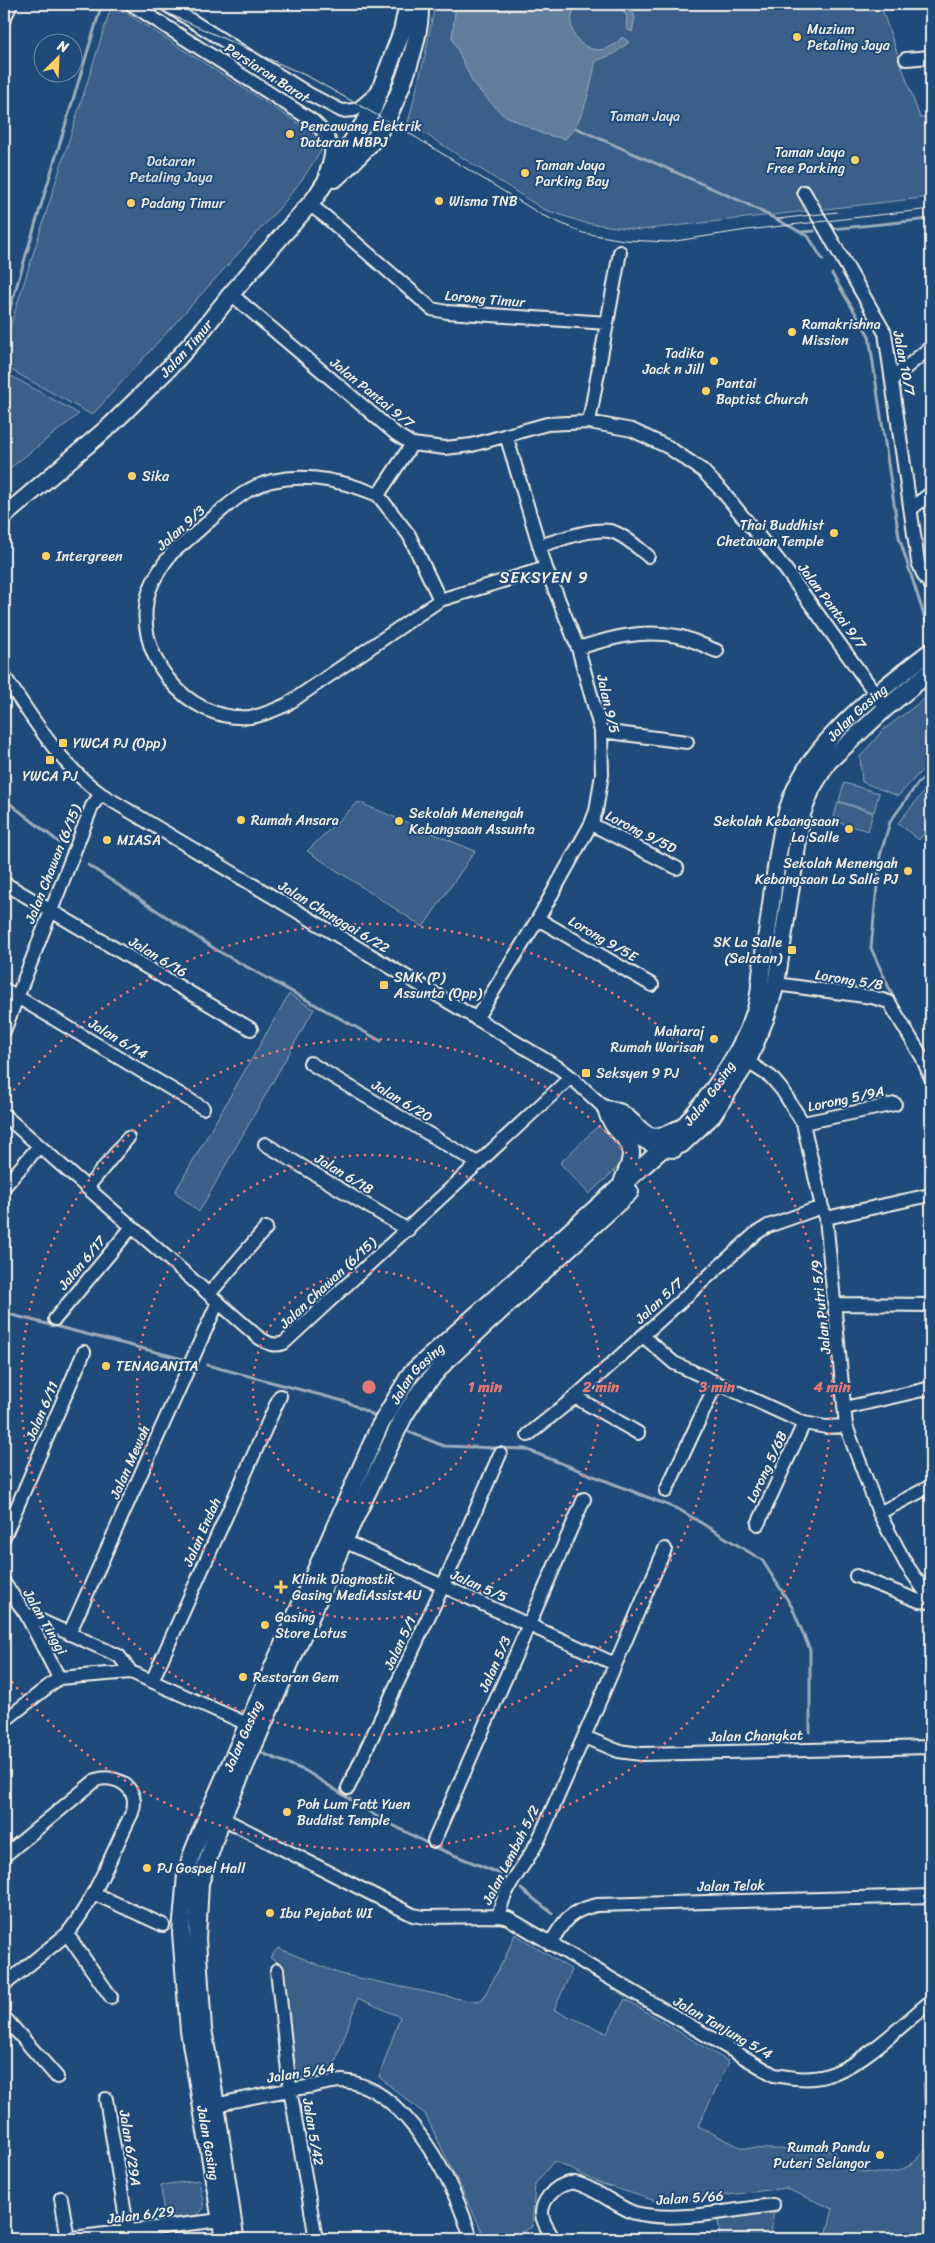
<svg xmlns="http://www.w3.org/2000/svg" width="935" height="2243" font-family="Sriracha,sans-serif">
	<rect width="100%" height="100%" fill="#1f4a7a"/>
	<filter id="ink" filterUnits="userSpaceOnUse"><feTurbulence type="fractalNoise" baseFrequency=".02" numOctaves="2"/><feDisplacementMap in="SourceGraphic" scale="10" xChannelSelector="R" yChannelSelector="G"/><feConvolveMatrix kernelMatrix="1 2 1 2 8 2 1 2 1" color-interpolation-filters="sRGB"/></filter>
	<g filter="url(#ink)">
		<path fill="#3a5f88" stroke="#97a8b8" d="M112,4L315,134L321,151L303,178L283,204L92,415L4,366V346Z
			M435,4H880L920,118L931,117V197L640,230L585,223L543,209L408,123L425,55Z
			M4,372L79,414L10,468H4Z
			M931,694V761L898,796L862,782L860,757L883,730Z
			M844,783L879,793L874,812L839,801Z
			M931,783V825L919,840L898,823Z
			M358,802L475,851L423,927L307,851Z
			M838,802L873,813L868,831L833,821Z
			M289,994L314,1009L199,1212L175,1192Z
			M598,1126L625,1148L626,1160L589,1194L560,1163Z
			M515,1934L572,1970L554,2010L607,2033L625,1999L729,2062L698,2126L742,2148L835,2151L838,2167C862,2171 890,2180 911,2164C921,2158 919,2151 931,2146V2239H825L833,2209L785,2188L662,2203L602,2184L554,2161L535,2184L532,2227L508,2239H486L425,2114L379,2077L400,2017L358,1998L333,2069L297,2079L281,1964L270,1958L278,1948L340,1974L469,2001L482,2000L505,1958Z
			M931,2082V2119L925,2117L923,2083Z
			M199,2180L204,2208L198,2215L164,2219L161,2185Z
			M774,2210L771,2235L796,2239H720L718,2218Z"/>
		<path fill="#627e9d" stroke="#9cacbb" d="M456,4H578C555,34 596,69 622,37L629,42L614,54L596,61C590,87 585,120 565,139L543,134L502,114L474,85L452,38Z
			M619,4H630L635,18L632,32L626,29L627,17Z"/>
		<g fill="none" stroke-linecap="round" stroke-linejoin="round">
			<path stroke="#9cacbb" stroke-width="3" d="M576,128L745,203L808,236L823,260
				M832,229L931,219
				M802,232L814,231
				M832,274L869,336L899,537L927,625
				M4,328L101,7
				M4,799L60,843
				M88,865L218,951L381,1041
				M895,1001L871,948L880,856L890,822L918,783L931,771
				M4,1313L183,1359
				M207,1365L347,1402L377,1417
				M409,1432L444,1446L525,1449L680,1510L762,1560L792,1607L810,1650V1732
				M257,1751L306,1771L376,1816L434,1847L501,1874
				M521,1889L552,1913"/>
			<defs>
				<path id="minor" d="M131,4L313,121C332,138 336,148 326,172
					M165,4L309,94L342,111L354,110L360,107L380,90
					M4,19L11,4
					M906,59L931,57
					M804,192L885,333L918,562L924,576L931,585
					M309,204L326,217L432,309L447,312L607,323
					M231,294L396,434L412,444L445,448L472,445L547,424L589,422L632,430L668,447L702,470L723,492L783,566L880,700
					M893,378L931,347
					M589,422L620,252
					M412,444L378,495C340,479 288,468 249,490C221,507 198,533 172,553C163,564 155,576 150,589C129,650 185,723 250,717C263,716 274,710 286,705L440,600L546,568
					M378,495L409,535L440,600
					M911,509L931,493
					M539,546C558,541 598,524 616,533C628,538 638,548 648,556
					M578,648C611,638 642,629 677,636C690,638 704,646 717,651
					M4,676C33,718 59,764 101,794L559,1068L571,1077L635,1136C648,1145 659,1151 675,1151
					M601,731L687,742
					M591,824L677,868
					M4,883L251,1029
					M538,919L652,985
					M776,984L872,997L889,1002L922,1057L931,1078
					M4,989L203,1108
					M476,1019L538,919L591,824L596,811L602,774L601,731L578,648L546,568L506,435
					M4,1031L92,806L101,794
					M740,1057L771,1077L782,1090L803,1123L822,1207L826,1218L846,1426L879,1513L906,1564L931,1600
					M310,1063L479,1164
					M4,1115L258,1337C267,1343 274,1347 284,1343L571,1077
					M803,1123L895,1104
					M265,1144L408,1230
					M4,1187L39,1146
					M87,1188L128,1138
					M826,1218L930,1195
					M209,1294L266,1228
					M836,1304L931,1305
					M55,1319L132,1227
					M643,1336L674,1363L804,1423L826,1427L846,1426
					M575,1397L638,1433
					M845,1408L931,1388
					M528,1435L575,1397L755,1234L768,1226L822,1207
					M666,1491L716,1384
					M879,1513L931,1486
					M758,1524L804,1423
					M4,1537L84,1352
					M335,1537L615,1664
					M856,1576L919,1601L931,1602
					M4,1583L26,1614L59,1678
					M26,1614L119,1656L131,1672
					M69,1634L218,1302
					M59,1678L131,1672L254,1727
					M152,1681L280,1396
					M4,1721L59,1678
					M585,1737L618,1751L641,1754L931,1747
					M348,1788L443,1586L500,1454
					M216,1815L413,1915L424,1917L499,1916L508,1918L774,2075C792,2078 810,2081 828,2075C862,2065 903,2024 931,2001
					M434,1841L584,1499
					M4,1856L96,1780C117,1773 141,1789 132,1813C112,1853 95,1899 67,1934L4,1985
					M93,1893L163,1925
					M499,1916C502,1888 527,1864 539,1839C582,1743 623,1646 665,1549
					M67,1934L111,1997
					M550,1944C564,1920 569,1911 597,1905L931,1896
					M277,1970L290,2089L316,2239
					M4,2017L57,2077
					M106,2099L128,2231
					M209,2106C243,2099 278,2091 313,2086C322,2084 334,2081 343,2081C406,2086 456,2186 471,2239
					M61,2198L68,2239
					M64,2239L221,2220
					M554,2239C550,2233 545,2226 543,2219C538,2203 555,2185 570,2183C584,2180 618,2208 635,2213C676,2223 731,2210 773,2205"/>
				<g id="major">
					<path d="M335,179C349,166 363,153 375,138C396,109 422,39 420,4"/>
					<path id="s1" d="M4,516L112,424L169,368L197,337L231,294L315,198L373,109L402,31L408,4"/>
					<path d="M606,1109C611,1110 617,1111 621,1113C646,1130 643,1147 678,1129"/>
					<path d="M606,1109C616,1144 645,1134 623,1180"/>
					<path d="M681,1145L712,1116L748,1061L766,1017L776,984L802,814L812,788L828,762L886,708L931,671"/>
					<path d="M235,2236L216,2105L203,2029L197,1939L200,1883L222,1818L344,1541L404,1416L420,1391L446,1361L630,1192"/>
					<path id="s2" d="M224,2239L189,2031L181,1933L186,1875L192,1854L209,1812L379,1427L411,1373L660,1151C698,1114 738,1062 755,1012C760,998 760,981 762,967C766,941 770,915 773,888C779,850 782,810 802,776C829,728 888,684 931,651"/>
				</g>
			</defs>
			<use href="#minor" stroke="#f4f1e8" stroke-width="16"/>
			<use href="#major" stroke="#f4f1e8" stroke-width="20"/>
			<use href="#minor" stroke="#1f4a7a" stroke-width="12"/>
			<use href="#major" stroke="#1f4a7a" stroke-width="16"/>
			<path stroke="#f4f1e8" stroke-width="1" d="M147,4L309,77L407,132L542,215L583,233L624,240L669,242L747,230L931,209
				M778,219L837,212"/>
		</g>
	</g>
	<g fill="none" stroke="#e27875" stroke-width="2.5" stroke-dasharray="2.5 5">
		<circle cx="369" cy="1387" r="116"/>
		<circle cx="369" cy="1387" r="232"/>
		<circle cx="369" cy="1387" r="348"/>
		<path d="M4 1102A463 463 0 1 1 4 1672"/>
	</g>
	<g fill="#ffd166" stroke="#1f4a7a" stroke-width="2">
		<circle cx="797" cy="37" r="5"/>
		<circle cx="290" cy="134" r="5"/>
		<circle cx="855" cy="160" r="5"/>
		<circle cx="525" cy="173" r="5"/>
		<circle cx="439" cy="201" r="5"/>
		<circle cx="131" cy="203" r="5"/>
		<circle cx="792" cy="332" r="5"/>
		<circle cx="714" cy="361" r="5"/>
		<circle cx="706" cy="391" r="5"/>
		<circle cx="132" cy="476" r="5"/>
		<circle cx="834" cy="533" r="5"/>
		<circle cx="46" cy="556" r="5"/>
		<rect x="58" y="738" width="10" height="10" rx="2.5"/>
		<rect x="45" y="755" width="10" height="10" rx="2.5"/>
		<circle cx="241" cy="820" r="5"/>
		<circle cx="399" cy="821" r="5"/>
		<circle cx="849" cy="829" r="5"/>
		<circle cx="107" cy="840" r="5"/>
		<circle cx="908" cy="871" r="5"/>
		<rect x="787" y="945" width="10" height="10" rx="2.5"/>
		<rect x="379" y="980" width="10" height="10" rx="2.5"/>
		<circle cx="714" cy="1039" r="5"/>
		<rect x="581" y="1068" width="10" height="10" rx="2.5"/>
		<circle cx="106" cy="1366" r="5"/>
		<path d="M278.5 1579.5h5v5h5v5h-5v5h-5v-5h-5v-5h5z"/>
		<circle cx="265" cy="1625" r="5"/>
		<circle cx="243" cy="1677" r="5"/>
		<circle cx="287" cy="1812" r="5"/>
		<circle cx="147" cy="1868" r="5"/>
		<circle cx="270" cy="1913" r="5"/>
		<circle cx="880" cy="2155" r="5"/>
	</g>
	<g text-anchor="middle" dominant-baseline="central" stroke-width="4" stroke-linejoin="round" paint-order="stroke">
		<g font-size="14" fill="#f4f1e8" stroke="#1f4a7a" text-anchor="start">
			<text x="807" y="29">Muzium<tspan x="807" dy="16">Petaling Jaya</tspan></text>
			<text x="300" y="126">Pencawang Elektrik<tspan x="300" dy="16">Dataran MBPJ</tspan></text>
			<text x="845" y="152" text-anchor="end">Taman Jaya<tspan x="845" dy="16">Free Parking</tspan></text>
			<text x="535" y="165">Taman Jaya<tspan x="535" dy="16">Parking Bay</tspan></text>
			<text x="449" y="201">Wisma TNB</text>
			<text x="141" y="203">Padang Timur</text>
			<text x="802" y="324">Ramakrishna<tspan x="802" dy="16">Mission</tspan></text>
			<text x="704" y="353" text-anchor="end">Tadika<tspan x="704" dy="16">Jack n Jill</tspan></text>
			<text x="716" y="383">Pantai<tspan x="716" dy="16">Baptist Church</tspan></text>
			<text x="142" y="476">Sika</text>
			<text x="824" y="525" text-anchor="end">Thai Buddhist<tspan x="824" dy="16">Chetawan Temple</tspan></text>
			<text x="56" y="556">Intergreen</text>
			<text x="73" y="743">YWCA PJ (Opp)</text>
			<text x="50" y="776" text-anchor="middle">YWCA PJ</text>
			<text x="409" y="813">Sekolah Menengah<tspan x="409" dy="16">Kebangsaan Assunta</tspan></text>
			<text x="251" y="820">Rumah Ansara</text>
			<text x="839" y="821" text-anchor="end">Sekolah Kebangsaan<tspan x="839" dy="16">La Salle</tspan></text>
			<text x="117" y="840">MIASA</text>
			<text x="898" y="863" text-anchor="end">Sekolah Menengah<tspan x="898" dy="16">Kebangsaan La Salle PJ</tspan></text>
			<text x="782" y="942" text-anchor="end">SK La Salle<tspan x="782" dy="16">(Selatan)</tspan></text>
			<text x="394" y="977">SMK (P)<tspan x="394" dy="16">Assunta (Opp)</tspan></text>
			<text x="704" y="1031" text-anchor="end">Maharaj<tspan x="704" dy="16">Rumah Warisan</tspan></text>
			<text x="596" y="1073">Seksyen 9 PJ</text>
			<text x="116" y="1366">TENAGANITA</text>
			<text x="292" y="1579">Klinik Diagnostik<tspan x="292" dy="16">Gasing MediAssist4U</tspan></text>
			<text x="275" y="1617">Gasing<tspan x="275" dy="16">Store Lotus</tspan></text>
			<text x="253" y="1677">Restoran Gem</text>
			<text x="297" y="1804">Poh Lum Fatt Yuen<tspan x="297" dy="16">Buddist Temple</tspan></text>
			<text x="157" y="1868">PJ Gospel Hall</text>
			<text x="280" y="1913">Ibu Pejabat WI</text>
			<text x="870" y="2147" text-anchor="end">Rumah Pandu<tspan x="870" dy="16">Puteri Selangor</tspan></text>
		</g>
		<g font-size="14" fill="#f4f1e8" stroke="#1f4a7a">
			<text transform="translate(267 73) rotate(33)">Persiaran Barat</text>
			<text transform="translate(485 299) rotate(5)">Lorong Timur</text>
			<text stroke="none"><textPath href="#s1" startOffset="248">Jalan Timur</textPath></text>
			<text transform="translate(904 363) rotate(79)">Jalan 10/7</text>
			<text transform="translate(372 393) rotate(39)">Jalan Pantai 9/7</text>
			<text transform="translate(181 528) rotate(-42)">Jalan 9/3</text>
			<text transform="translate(832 606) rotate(53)">Jalan Pantai 9/7</text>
			<text transform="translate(608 704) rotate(77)">Jalan 9/5</text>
			<text stroke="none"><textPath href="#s2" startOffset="1748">Jalan Gasing</textPath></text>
			<text transform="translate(641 832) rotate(27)">Lorong 9/5D</text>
			<text transform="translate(53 864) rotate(-68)">Jalan Chawan (6/15)</text>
			<text transform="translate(334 917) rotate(31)">Jalan Changgai 6/22</text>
			<text transform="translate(603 939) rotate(30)">Lorong 9/5E</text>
			<text transform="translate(158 957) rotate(31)">Jalan 6/16</text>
			<text transform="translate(849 980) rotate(9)">Lorong 5/8</text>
			<text transform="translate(118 1039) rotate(31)">Jalan 6/14</text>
			<text stroke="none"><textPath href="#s2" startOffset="1328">Jalan Gasing</textPath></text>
			<text transform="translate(846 1099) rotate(-12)">Lorong 5/9A</text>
			<text transform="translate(402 1101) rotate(31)">Jalan 6/20</text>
			<text transform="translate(344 1174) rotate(31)">Jalan 6/18</text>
			<text transform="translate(82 1263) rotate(-50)">Jalan 6/17</text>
			<text transform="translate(328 1283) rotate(-43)">Jalan Chawan (6/15)</text>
			<text transform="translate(659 1301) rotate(-43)">Jalan 5/7</text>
			<text transform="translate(821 1307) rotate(-96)">Jalan Putri 5/9</text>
			<text stroke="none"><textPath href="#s2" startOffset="922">Jalan Gasing</textPath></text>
			<text transform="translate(42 1411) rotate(-67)">Jalan 6/11</text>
			<text transform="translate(130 1462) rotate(-66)">Jalan Mewah</text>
			<text transform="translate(767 1467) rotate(-65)">Lorong 5/6B</text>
			<text transform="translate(202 1532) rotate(-66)">Jalan Endah</text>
			<text transform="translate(479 1586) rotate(24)">Jalan 5/5</text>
			<text transform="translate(45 1622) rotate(60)">Jalan Tinggi</text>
			<text transform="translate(400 1643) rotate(-65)">Jalan 5/1</text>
			<text transform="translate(495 1664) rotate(-66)">Jalan 5/3</text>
			<text transform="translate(756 1736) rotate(-1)">Jalan Changkat</text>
			<text stroke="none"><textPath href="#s2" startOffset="518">Jalan Gasing</textPath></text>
			<text transform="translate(511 1855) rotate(-63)">Jalan Lembah 5/2</text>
			<text transform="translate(731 1886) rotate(-1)">Jalan Telok</text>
			<text transform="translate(723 2028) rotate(30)">Jalan Tanjung 5/4</text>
			<text transform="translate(301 2073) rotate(-9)">Jalan 5/64</text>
			<text transform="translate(313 2132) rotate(80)">Jalan 5/42</text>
			<text transform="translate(208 2143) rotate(80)">Jalan Gasing</text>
			<text transform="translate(130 2148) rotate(81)">Jalan 6/29A</text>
			<text transform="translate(690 2198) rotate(-4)">Jalan 5/66</text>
			<text transform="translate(141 2215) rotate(-7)">Jalan 6/29</text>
		</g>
		<g font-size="14" fill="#e1e2de" stroke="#1f4a7a">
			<text x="645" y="116">Taman Jaya</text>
			<text x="171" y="161">Dataran<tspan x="171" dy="16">Petaling Jaya</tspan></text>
		</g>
		<g font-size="16" letter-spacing="1" fill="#f4f1e8" stroke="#1f4a7a">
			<text x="544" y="577">SEKSYEN 9</text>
		</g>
	</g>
	<circle cx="369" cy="1387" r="8" fill="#e27875" stroke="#1f4a7a" stroke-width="2.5"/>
	<g font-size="15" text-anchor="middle" font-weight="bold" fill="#e27875" stroke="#1f4a7a" stroke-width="4" stroke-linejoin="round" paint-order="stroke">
		<text x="485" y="1392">1 min</text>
		<text x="601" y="1392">2 min</text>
		<text x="717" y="1392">3 min</text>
		<text x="832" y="1392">4 min</text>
	</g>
	<rect width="935" height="2243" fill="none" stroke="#1f4a7a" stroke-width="20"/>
	<rect x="10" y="10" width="915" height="2223" fill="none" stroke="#f4f1e8" stroke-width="2" filter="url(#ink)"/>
	<g transform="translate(58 58) rotate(24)"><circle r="24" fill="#1f4a7a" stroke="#748da6"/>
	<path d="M0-4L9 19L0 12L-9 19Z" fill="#ffd166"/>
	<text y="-8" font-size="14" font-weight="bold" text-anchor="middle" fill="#f4f1e8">N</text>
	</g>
</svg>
